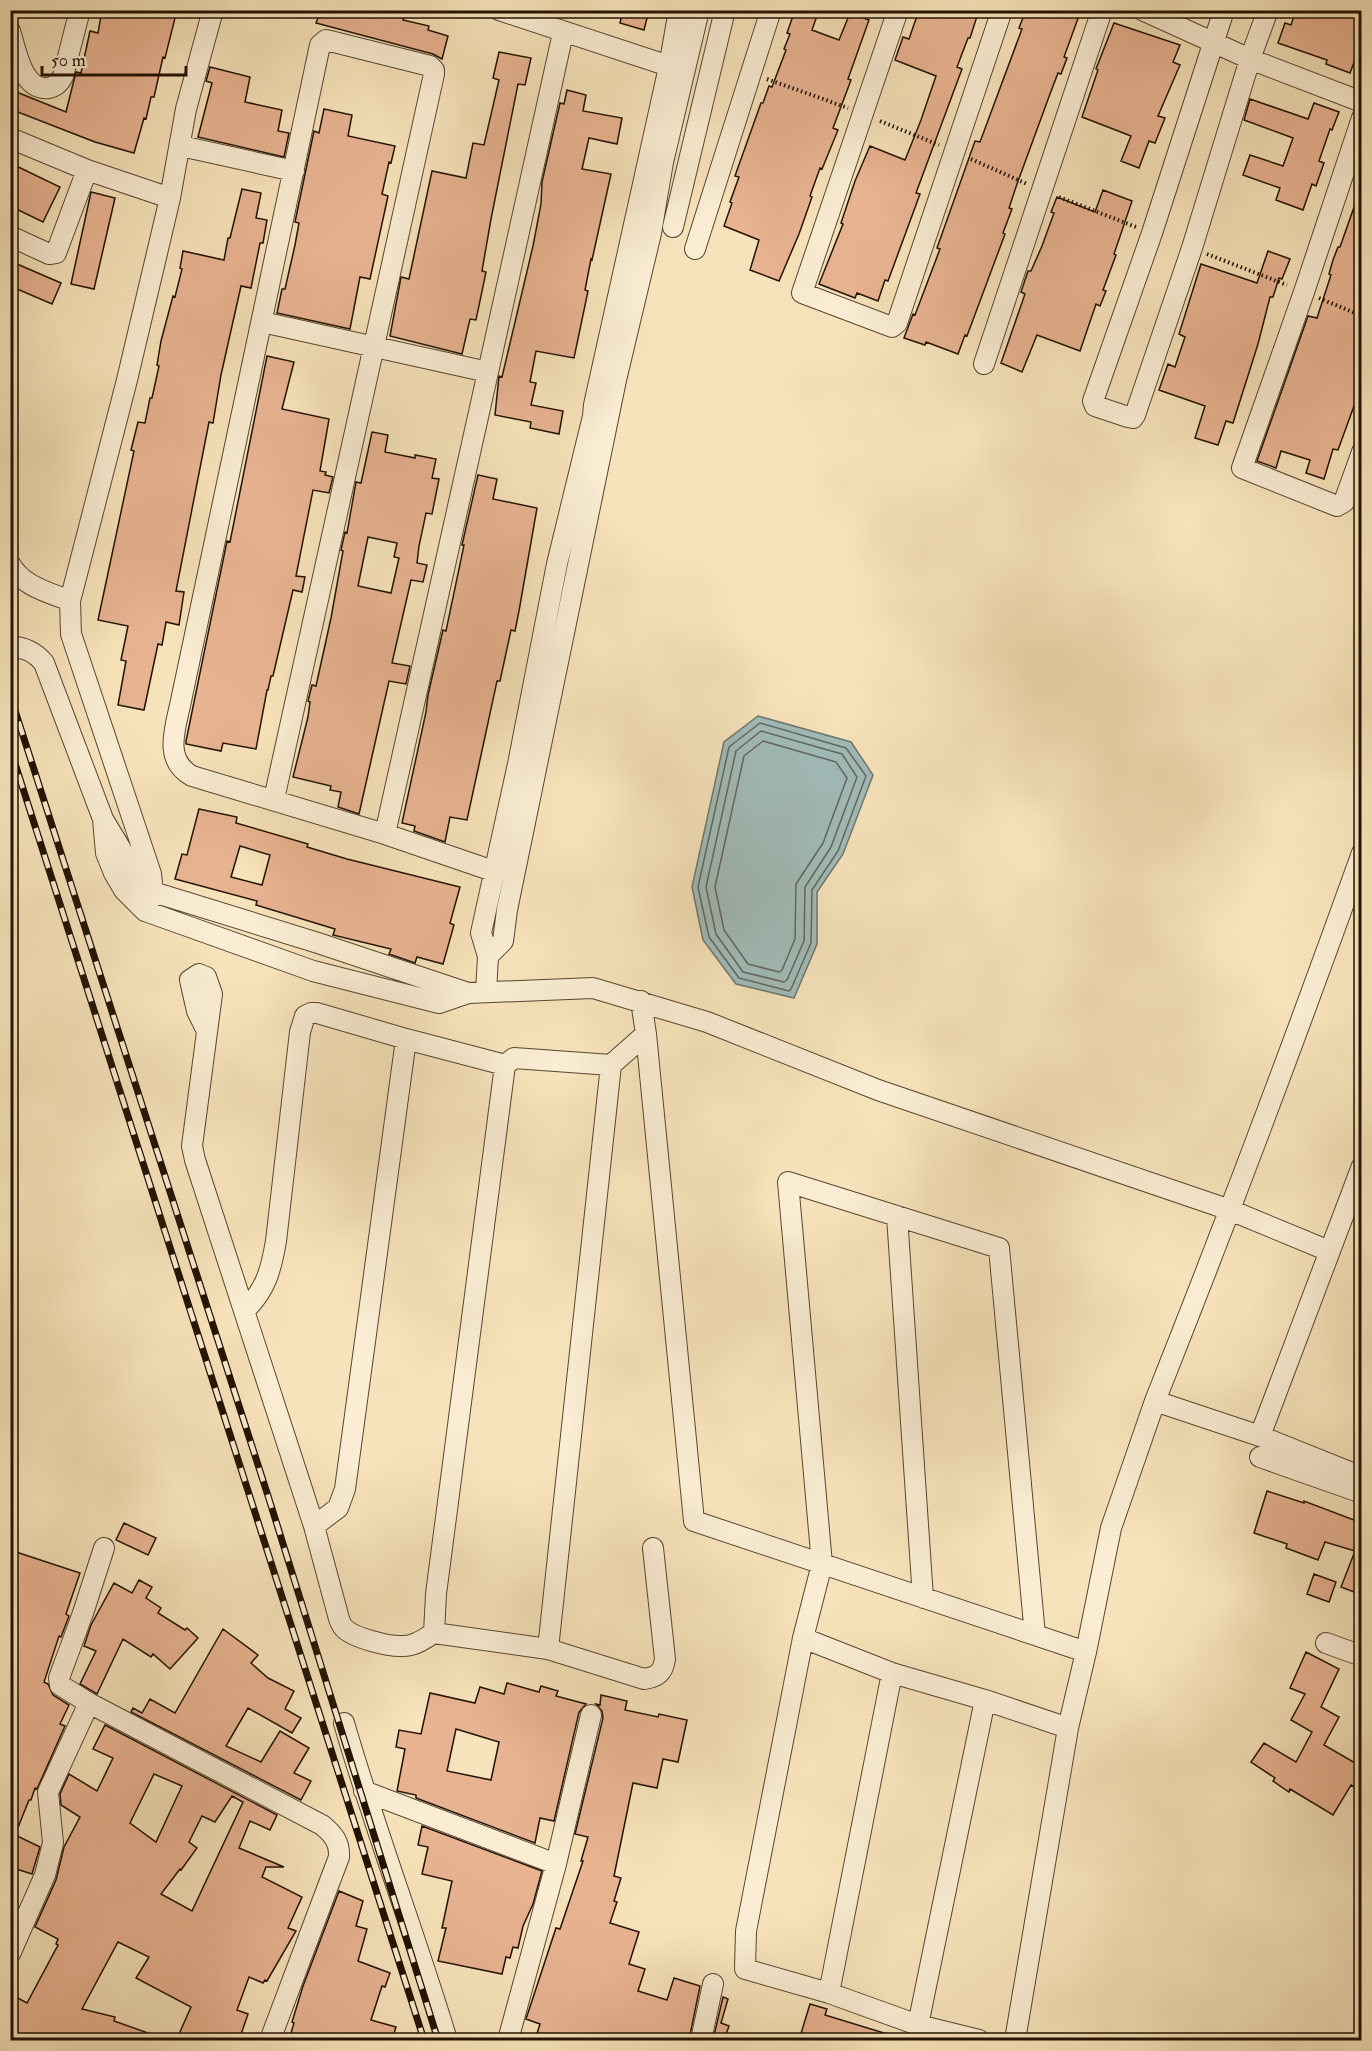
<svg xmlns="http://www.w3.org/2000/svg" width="1372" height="2051" font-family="'IM FELL Double Pica',serif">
	<rect width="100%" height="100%" fill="#f7e3bb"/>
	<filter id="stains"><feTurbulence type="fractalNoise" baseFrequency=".00333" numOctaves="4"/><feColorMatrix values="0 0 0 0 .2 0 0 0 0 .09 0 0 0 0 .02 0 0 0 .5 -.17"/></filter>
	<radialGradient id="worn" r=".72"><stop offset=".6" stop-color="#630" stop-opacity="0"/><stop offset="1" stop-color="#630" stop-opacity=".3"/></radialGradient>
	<path fill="#a1bcba" stroke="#6e7871" stroke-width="1.5" d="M758,716L851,742L873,775L843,854L817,892V944L794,998L736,984L703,940L692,887L724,742Z"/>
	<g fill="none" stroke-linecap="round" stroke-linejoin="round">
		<path stroke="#62675e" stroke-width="1.5" d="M760,723L846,748L866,776L838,851L812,890L811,943L791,989L789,991L739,978L709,937L698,887L729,747Z
			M761,731L842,754L857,777L831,847L805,887L804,941L787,980L784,982L743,972L716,934L706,887L736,751Z
			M763,741L836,762L847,778L823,843L796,884L795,939L782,970L779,972L748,964L724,930L715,887L744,756Z"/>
	</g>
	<path fill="#e8b391" stroke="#221203" stroke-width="1.5" fill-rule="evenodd" d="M105,10H177L165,58L163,57L154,97H151L146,119L144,118L134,153L95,142L10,109V99L14,91L66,112L76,72L81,73L90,31L98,33L101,16L104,17Z
		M321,10H378L404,18L403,20L429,26L428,30L448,36L442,59L433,54L316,23Z
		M623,10H649L644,30L620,23Z
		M795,10H819L812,30L839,40L850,13L869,20L848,79L851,80L833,128L838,130L822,169L820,168L810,196L812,197L799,234L779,281L750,270L759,240L724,226L732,203L730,202L739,177L735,176L761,103H763L769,86L772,87L786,50L784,49L790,34L787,33Z
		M919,10H979L970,38H968L957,67L962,69L916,193L920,194L888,281L885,280L878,301L857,293L855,298L819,284L843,224L841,223L855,181L870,146L905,160L921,120L936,76L895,60L903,37L909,39Z
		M1026,10H1081L1064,57L1067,58L1061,74L1058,73L1050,94L1017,184L1009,208L1012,209L1003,233L1005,234L967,336L965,335L958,354L926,342L925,345L904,338L913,314L915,315L940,249L937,248L975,141L980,142L1022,29L1019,28Z
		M1296,10H1362V41L1350,73L1326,64L1327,60L1278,43L1285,23L1291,25Z
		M1114,23L1180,45L1173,62L1180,65L1158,116L1165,118L1155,143L1149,141L1139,168L1121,161L1131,136L1082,117L1098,70L1096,69Z
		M499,52L531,58L525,85L518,84L491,219L482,271L486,272L476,320L470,319L462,354L390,336L401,277L409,279L432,171L466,178L473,143L484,145L499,80L493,78Z
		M210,67L250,77L245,102L282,110L278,131L289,133L284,157L198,137L212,83L206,81Z
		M567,90L586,95L583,111L622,118L617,144L589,138L582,169L611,174L592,260L591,259L585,290L588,291L574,358L536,351L530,382L536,383L531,405L563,411L559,434L530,428L531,422L495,415L499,376L502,377L533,246L541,204L542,182L560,103L564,104Z
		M1250,99L1308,119L1314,103L1339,112L1332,130L1330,129L1319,161L1324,163L1316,186L1312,184L1303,210L1276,200L1280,188L1243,175L1250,155L1283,166L1293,138L1244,120Z
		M324,109L352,115L348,136L395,146L391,163L389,162L382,194L388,196L370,279L360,277L350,329L277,313L282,289H285L295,245L299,223L295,222L314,131L319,133Z
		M10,163L60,187L43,222L10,206Z
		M242,189L261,193L256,218L267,220L263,243H260L251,288L241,286L221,375L213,423L209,422L176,591L184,592L179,625L166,622L162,645L158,644L144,710L118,705L126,661L121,660L128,626L98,620L134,451L131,450L138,422L145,423L150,398H152L159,366L157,365L161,341L173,296L175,297L182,269L180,268L183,251L224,260L228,238H230Z
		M1103,190L1132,201L1114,254L1116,255L1103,290L1106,291L1100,306L1096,304L1080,351L1037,335L1022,372L1001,363L1025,294L1021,292L1028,271H1031L1042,246L1054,213L1051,212L1057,197L1095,212Z
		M91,192L115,198L94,289L71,284Z
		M1359,193L1362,194V384L1338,450L1333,449L1324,479L1306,473L1310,460L1281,451L1276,468L1257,461L1308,316L1317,318L1331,275L1329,274L1333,260L1338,247H1340Z
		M1268,251L1290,259L1282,279L1279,278L1273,297H1270L1258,344L1233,423L1226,421L1218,445L1195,438L1205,406L1159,390L1168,364L1175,367L1185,337L1179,334L1201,264L1257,283Z
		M10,261L61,283L52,304L10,286Z
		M267,356L294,362L282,409L329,419L320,471L326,472L325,475L333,477L329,493L313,490L296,576L305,577L302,592L293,590L273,676H271L268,690H267L256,749L223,743L221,751L186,744V741L227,541L230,542Z
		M372,432L388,435L385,452L415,458V455L436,459L432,478L439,479L432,514L426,513L419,546L417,563L427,565L423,582L411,580L392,663L410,666L406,684L389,681L359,814L338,807L341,792L330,790L331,786L293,777L308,717L310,702L308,701L312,685L316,686L331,618L343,551L341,550L345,532L347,533L356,482L361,483ZM368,537L397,543L394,557L399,558L391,593L358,586Z
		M478,475L497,479L493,499L537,508L519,611L515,631L511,630L500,681H497L467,820L450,817L445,842L414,831L415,826L402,823L426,712L428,695L443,630L446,631L464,545H462Z
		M199,809L237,817L236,823L308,844L307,847L347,859L460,887L450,923L454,925L443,964L417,957L415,963L389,954L391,949L333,935L335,929L256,905L257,901L175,879L182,854L187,855ZM240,846L270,855L262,885L231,877Z
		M1267,1491L1304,1503V1501L1362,1523V1595L1341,1587L1355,1551L1325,1542L1318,1560L1286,1548L1287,1544L1254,1533Z
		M124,1523L156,1538L148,1555L116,1540Z
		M10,1550L80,1573L66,1614L69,1616L61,1637L59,1636L44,1682L48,1684L53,1695L69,1705L60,1724L65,1726L37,1789L35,1788L31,1800H29L15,1835L40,1847L32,1874L10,1867Z
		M1314,1574L1336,1582L1329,1602L1307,1594Z
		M139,1580L152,1587L146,1598L161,1608L158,1613L185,1630L187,1628L198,1638L170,1669L153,1654L151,1657L123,1639L97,1694L80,1684L96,1651L84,1646L91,1625L114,1583L132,1593Z
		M223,1629L258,1655L251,1663L268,1678L294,1691L285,1709L301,1718L292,1733L248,1708L226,1746L261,1762L280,1731L309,1748L294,1773L311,1781L301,1800L131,1712L133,1708L142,1713L150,1699L175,1713Z
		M1306,1652L1339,1669L1321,1707L1339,1717L1324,1745L1362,1767V1779L1356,1788L1351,1785L1333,1815L1290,1789L1289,1792L1273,1781L1275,1778L1251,1762L1264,1743L1296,1762L1312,1732L1291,1720L1305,1694L1290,1688Z
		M507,1683L539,1692L541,1686L558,1691L556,1696L586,1704L579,1712L554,1821L540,1818L535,1843L416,1798V1795L397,1791L405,1749L396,1747L399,1730L421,1734L430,1693L475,1703L480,1687L504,1694ZM456,1729L499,1742L491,1780L447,1771Z
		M601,1695L627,1701L625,1710L658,1717L659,1714L687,1720L678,1762L663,1759L657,1788L633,1783L614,1876L621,1878L614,1901L617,1902L610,1923L639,1932L629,1964L645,1969L638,1991L667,2000L674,1978L700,1986L689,2040H535L540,2024L526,2019L556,1928L560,1929L583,1861H581L588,1837L575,1834L603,1718L602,1711L596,1704L600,1705Z
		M105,1725L277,1815L270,1830L250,1821L239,1848L284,1867H266L262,1877L302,1897L288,1928L296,1931L267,1981L265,1980L263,1983L249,1977L237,2010L248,2014L239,2040H180L182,2035L179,2034L191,2007L136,1978L149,1957L118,1942L82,2009L115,2017L114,2021L162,2038L161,2040H10V2008L16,1997L27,2003L58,1945L56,1944L58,1939L35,1927L56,1880L64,1847L80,1817L61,1805L60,1794L69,1774L97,1791L113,1758L93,1749ZM154,1774L182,1786L156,1842L130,1823ZM232,1796L243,1802L192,1911L161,1894L180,1869L181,1870L197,1848L189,1842L202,1816L215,1822Z
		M422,1826L542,1871L533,1904L523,1926L518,1948L513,1947L510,1958L506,1957L502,1974L438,1961L446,1928H442L452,1881L422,1874L428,1847L418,1845Z
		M339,1891L363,1901L356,1926L367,1929L358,1961L390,1973L385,1987L382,1986L371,2020L396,2027L392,2040H289L294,2023L292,2022L303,1986Z
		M723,1997L728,1999L721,2023L729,2026L724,2040H713Z
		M810,2004L827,2009L825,2015L897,2037L896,2040H799Z"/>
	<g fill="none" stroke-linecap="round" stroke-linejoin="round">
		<defs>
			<path id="street" d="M499,10L681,70
				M898,10L802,293L892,327L897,323L1002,10
				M1142,10L1250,59L1362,102
				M1224,10L1152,233L1093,401L1095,406L1128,417L1133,418L1135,415L1192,248L1250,59L1268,10
				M10,31C16,49 22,91 48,88C55,87 60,82 63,76L80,10
				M1362,118L1304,292L1242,468L1337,506L1344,502L1362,452
				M10,138L87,170L170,198
				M181,146L294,171
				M673,227L725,10
				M10,236L49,254L56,253L87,170
				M695,249L771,10
				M262,322L488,372L563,33
				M984,364L1102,10
				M10,564C22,586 48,592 70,601
				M10,646C25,648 34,651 44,663L103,819L140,881L153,892L318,943L468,993
				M274,799L434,74V70L430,66L326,40L320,45L182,696C177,724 161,759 192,776L385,834L496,872
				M103,819L106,853L114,873L124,890L145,911L313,971L439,1003L468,993L593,988L707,1022L878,1090L1230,1210L1329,1251
				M385,834L488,372
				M1362,853C1296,1037 1227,1220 1155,1401L1260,1436L1362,1477
				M145,911L153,892L151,874L71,634L70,601L127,380L170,198L186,109L213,10
				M488,956L503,941L507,910L616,380L651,233L663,162L699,10
				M486,992L488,956L481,933L518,764L557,564L593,416L594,405L669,67L679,10
				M641,1001L646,1034L694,1521L1086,1652L1111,1528L1155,1401
				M207,1031L197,1011L190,980L199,974L206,977L212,994L192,1146L195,1160L314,1526L338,1615C339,1619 341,1625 344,1628C353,1638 390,1647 403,1646C415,1646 424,1639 434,1633L436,1594L505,1065L406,1039L317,1013H311L305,1016L300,1032L276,1241C271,1270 266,1290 244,1311
				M505,1065L514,1058L611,1065
				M897,1216L923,1598
				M1260,1436L1362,1166
				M1260,1457L1362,1493
				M314,1526L338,1508L345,1489L406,1039
				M104,1548L83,1613L59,1678L60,1685L89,1703L322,1825C333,1834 340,1842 339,1857L270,2040
				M434,1633L548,1649L644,1679C657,1677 663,1673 665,1659L653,1548
				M803,1638L892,1673L985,1700L1068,1728
				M1326,1643L1362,1656
				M548,1649L611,1065L646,1034
				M344,1723C375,1830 415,1934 447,2040
				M364,1791L556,1864
				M10,1954L45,1875L53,1843L48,1792L89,1703
				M829,1993L892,1673
				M918,2025L985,1700
				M508,2040L556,1864L591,1715
				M701,2040L713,1984
				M979,2040L918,2025L829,1993L745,1969L746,1931L803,1638L822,1564L788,1182L999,1248L1035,1635
				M1015,2040L1068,1728L1086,1652"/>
		</defs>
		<use href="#street" stroke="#574631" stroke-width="22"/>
		<path stroke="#221203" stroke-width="4" stroke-dasharray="1.5 3" stroke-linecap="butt" d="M767,79L848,108
			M880,121L939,145
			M971,159L1027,184
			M1059,197L1136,227
			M1207,254L1287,285
			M1319,298L1362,316"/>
		<use href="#street" stroke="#faedd3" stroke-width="20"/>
		<defs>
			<path id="rail" d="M10,695L269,1499L438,2040
				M10,748L424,2040"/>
		</defs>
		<use href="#rail" stroke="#221203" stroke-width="7"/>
		<use href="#rail" stroke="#faedd3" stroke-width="4.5" stroke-dasharray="14" stroke-linecap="butt"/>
	</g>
	<rect width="1372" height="2051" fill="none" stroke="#f7e3bb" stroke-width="36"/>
	<rect x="12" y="12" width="1348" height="2027" fill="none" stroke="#221203" stroke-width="3"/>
	<rect x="18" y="18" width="1336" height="2015" fill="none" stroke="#221203" stroke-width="1.5"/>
	<path d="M42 66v9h144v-9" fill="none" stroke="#221203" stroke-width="3"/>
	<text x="51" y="66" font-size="18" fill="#221203" stroke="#faedd3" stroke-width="4.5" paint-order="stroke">50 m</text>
	<rect width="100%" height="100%" filter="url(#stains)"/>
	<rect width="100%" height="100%" fill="url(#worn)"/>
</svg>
